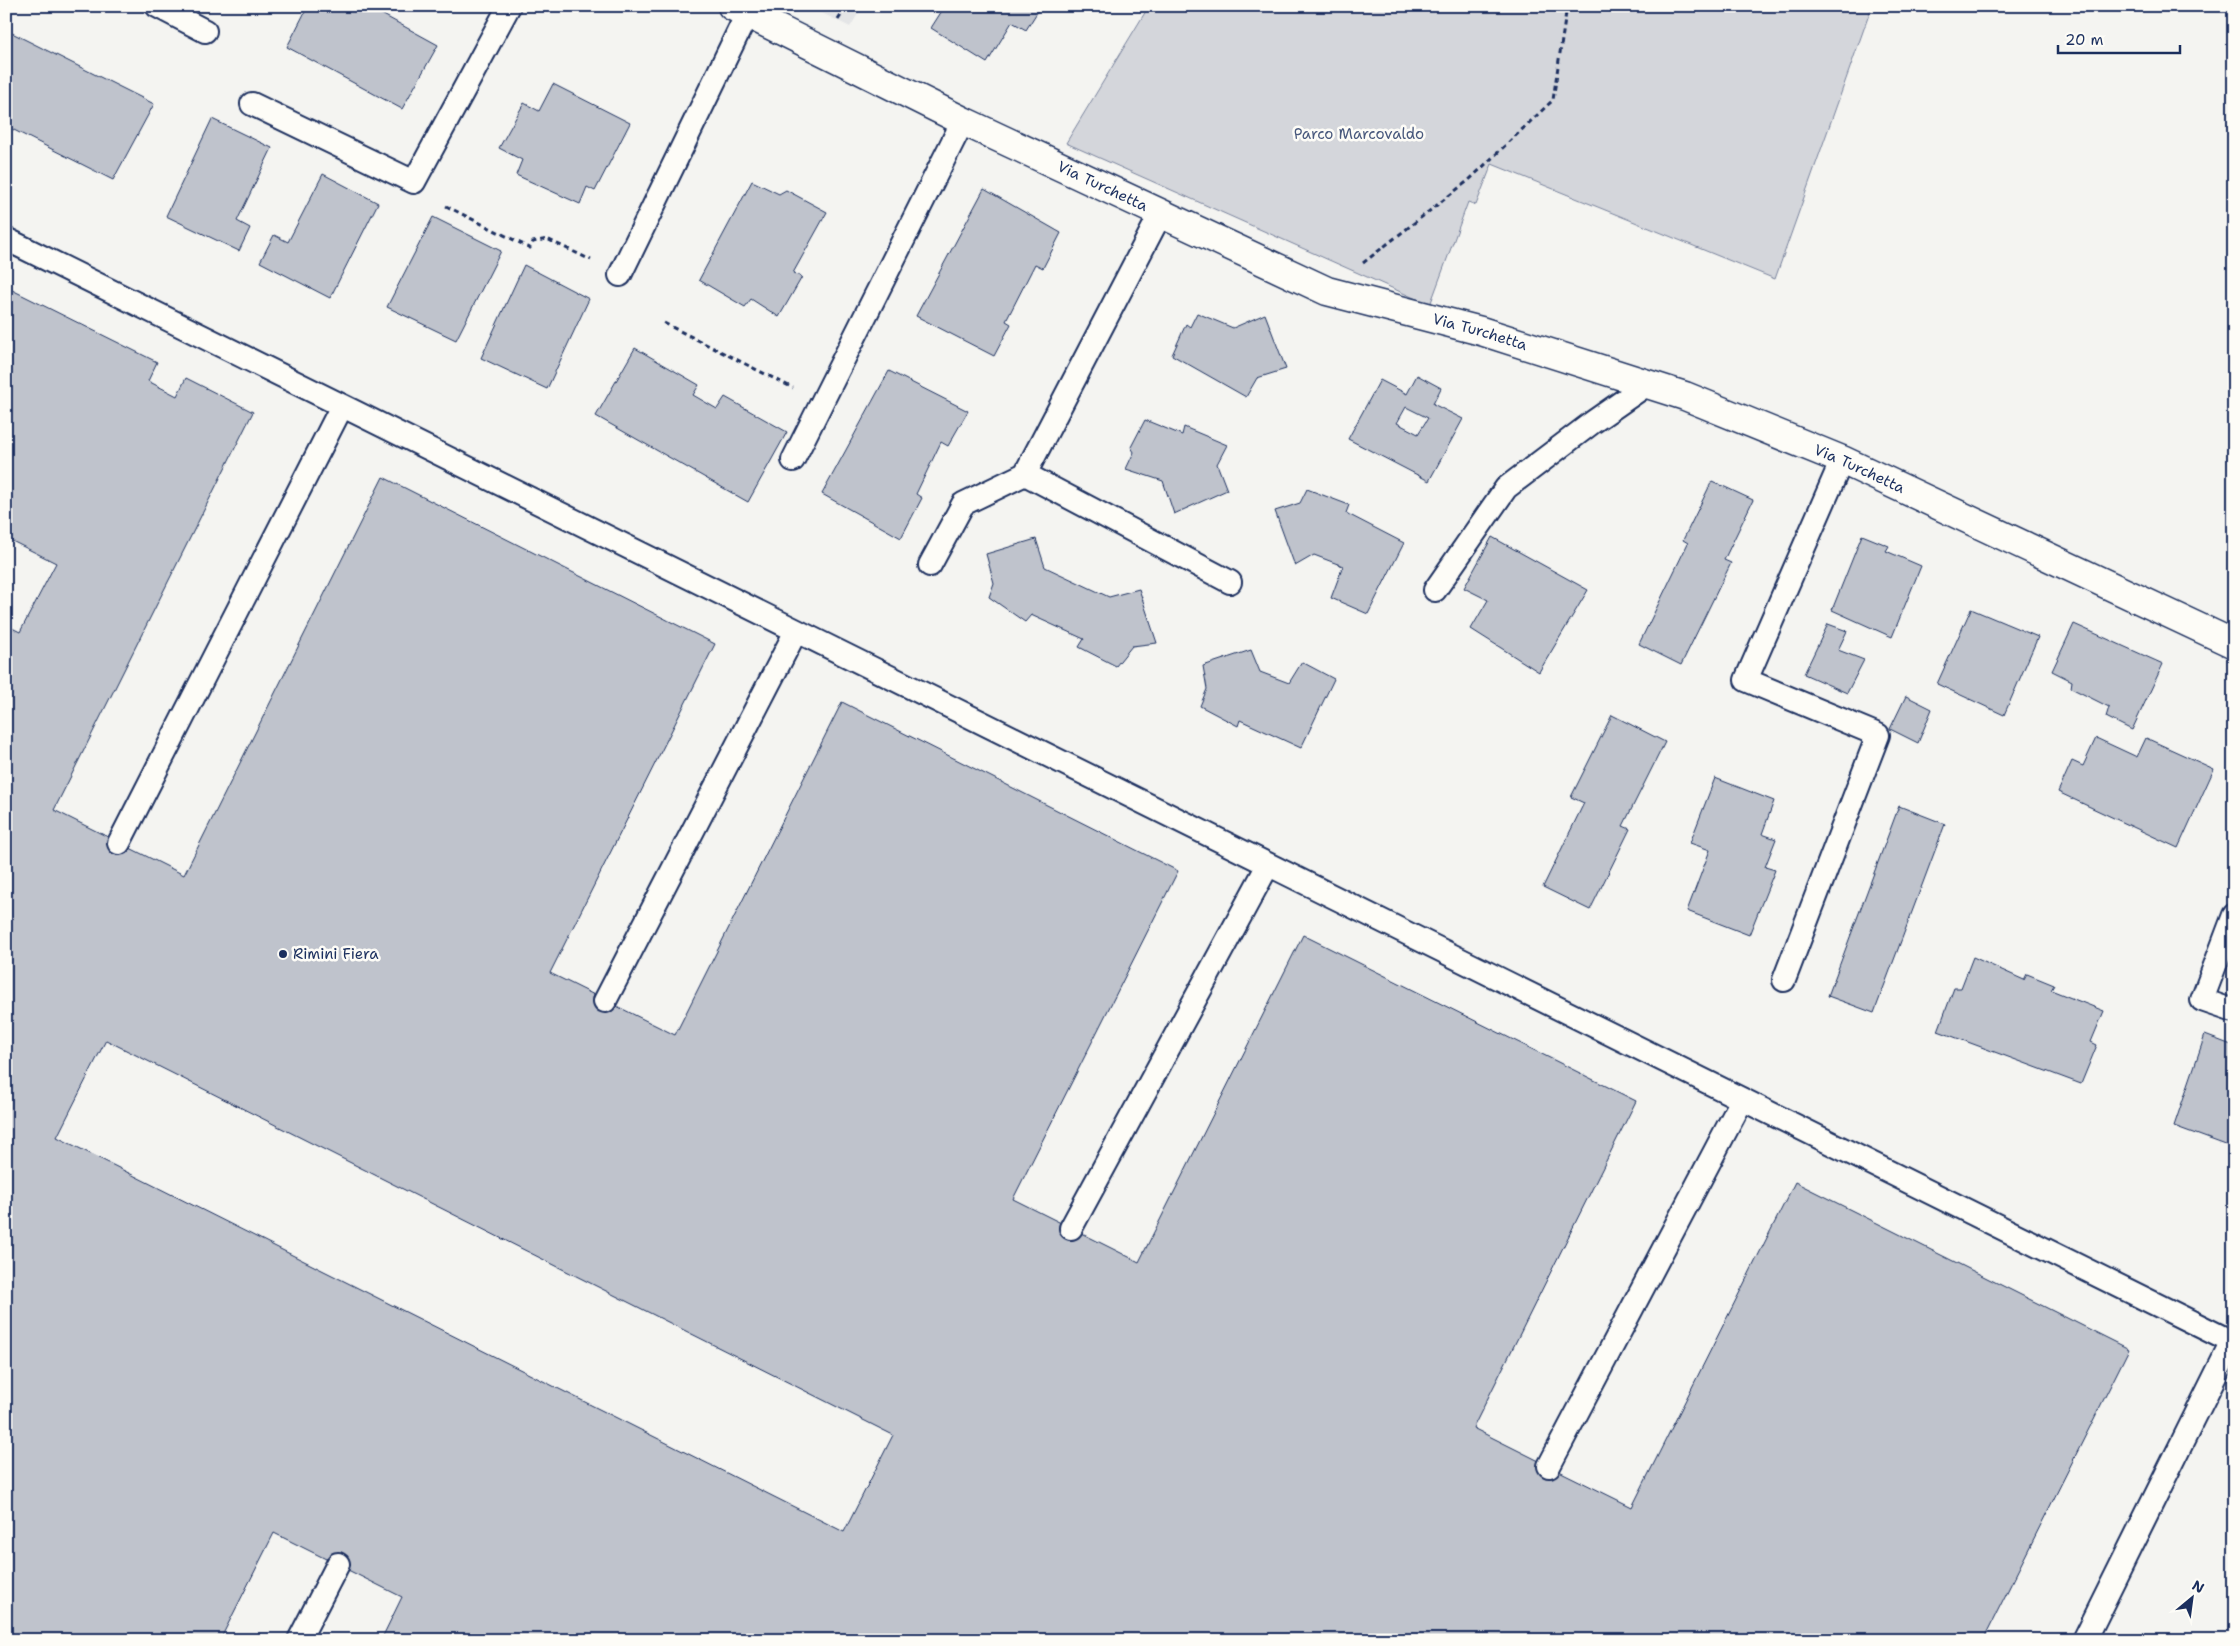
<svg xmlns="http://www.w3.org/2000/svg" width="2240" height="1646" font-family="'Shantell Sans',sans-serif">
	<rect width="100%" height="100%" fill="#f4f4f1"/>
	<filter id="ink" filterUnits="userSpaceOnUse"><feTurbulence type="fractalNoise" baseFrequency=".02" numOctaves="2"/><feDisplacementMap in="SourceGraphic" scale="10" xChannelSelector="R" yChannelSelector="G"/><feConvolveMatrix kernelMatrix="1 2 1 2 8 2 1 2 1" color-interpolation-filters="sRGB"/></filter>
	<g filter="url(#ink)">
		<path fill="#e4e5e6" d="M808,6H863L850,27Z"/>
		<path fill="#d4d6db" stroke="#78829c" d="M1149,6H1872L1775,279L1492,164L1476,205L1468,202L1430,305L1066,143Z"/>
		<path fill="#bfc3cc" stroke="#1b2f5e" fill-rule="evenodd" d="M308,6H367L438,45L402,109L287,47Z
			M945,6H1041L1026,30L1012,22L987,63L931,28Z
			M6,30L154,104L113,180L6,126Z
			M553,84L630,123L595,191L587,187L580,204L516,175L522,160L499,148L524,103L539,111Z
			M212,119L272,148L237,221L250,228L239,251L166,216Z
			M323,174L378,203L330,298L260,262L274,235L288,242Z
			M752,181L779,194L786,190L827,212L793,273L802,277L779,317L751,299L745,307L699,280Z
			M984,189L1061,233L1043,268L1035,264L1006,321L1011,324L994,356L916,316Z
			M433,217L501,251L456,340L387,307Z
			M524,265L589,299L547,389L481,358Z
			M6,287L157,362L148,381L177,396L186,378L253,412L54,810L184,875L383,477L715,644L550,973L675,1035L842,702L1178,871L1013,1199L1139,1262L1303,935L1636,1101L1473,1428L1549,1466L1632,1507L1795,1182L2129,1349L1983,1640H381L402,1597L274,1533L220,1640H6V625L20,632L56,563L6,538ZM106,1040L893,1435L844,1532L57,1137Z
			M1197,313L1233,328L1265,314L1286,369L1257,378L1246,397L1172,355L1186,324L1190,327Z
			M635,348L699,385L693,395L717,409L725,397L787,432L748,502L596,416Z
			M889,371L968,411L948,446L941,442L916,494L922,498L901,538L822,494Z
			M1417,375L1441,388L1433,404L1463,419L1429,481L1348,439L1380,380L1407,394ZM1406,407L1428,418L1418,434L1397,423Z
			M1145,420L1182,435L1184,427L1227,445L1217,464L1227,490L1174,514L1163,481L1126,469L1134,452L1131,447Z
			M1712,481L1753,500L1724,560L1731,563L1681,665L1639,644L1688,543L1683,540Z
			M1307,489L1349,505L1346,513L1404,543L1368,614L1331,598L1343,566L1314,555L1295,566L1275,511L1300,503Z
			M1862,535L1889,546L1886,551L1921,566L1892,637L1832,610Z
			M1492,537L1588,590L1539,672L1471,629L1488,600L1464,588Z
			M1036,539L1045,567L1109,597L1139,589L1157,643L1132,646L1116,666L1079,647L1084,639L1031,615L1025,622L989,597L994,583L986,554Z
			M1971,609L2038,637L2004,715L1937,684Z
			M1828,624L1847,631L1838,650L1864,660L1847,693L1804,674Z
			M2074,624L2163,664L2132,730L2106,717L2109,707L2071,688L2072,681L2052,671Z
			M1251,650L1260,672L1289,683L1302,662L1334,679L1301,748L1240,720L1238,726L1200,706L1207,689L1203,666Z
			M1906,696L1932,709L1918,743L1890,729Z
			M1612,715L1665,742L1623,826L1630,829L1590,910L1543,887L1584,803L1571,797Z
			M2096,738L2137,757L2146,738L2214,769L2178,848L2058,792L2072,761L2083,766Z
			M1715,778L1774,801L1762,834L1776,839L1765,867L1775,870L1749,935L1687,911L1710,850L1690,843Z
			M1899,806L1945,824L1874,1013L1828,996Z
			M1973,957L2024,980L2027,974L2054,985L2051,990L2104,1011L2091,1042L2097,1045L2081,1084L1938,1031L1954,988H1961Z
			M2205,1035L2234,1046V1148L2174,1126Z"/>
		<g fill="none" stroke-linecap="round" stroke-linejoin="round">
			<defs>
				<path id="service" d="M157,6L205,31
					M252,104L414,182L509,6
					M6,239L2234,1343
					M620,275L747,14
					M793,460L963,121
					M1025,474L1230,582
					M930,565L963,504L1025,474L1160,215
					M1435,590L1506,488L1593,422L1649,383
					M119,843L342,406
					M2234,915L2202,1000L2234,1011
					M1784,980L1878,735L1746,680L1842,460
					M605,1001L796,631
					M1071,1228L1268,865
					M1549,1466L1742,1100
					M299,1640L338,1564
					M2084,1640L2232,1342"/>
				<g id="minor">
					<path id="s1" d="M732,6L963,121L1327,291L1481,331L1685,396L1842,460L2234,644"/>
				</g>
			</defs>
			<use href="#service" stroke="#1b2f5e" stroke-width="26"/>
			<use href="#minor" stroke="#1b2f5e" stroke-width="31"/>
			<path stroke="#1b2f5e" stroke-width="3" stroke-dasharray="5 4" stroke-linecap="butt" d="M838,20L847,6
				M446,206L530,248L533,242L547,239L591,260
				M1363,263L1469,180L1553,100L1567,6
				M664,323L793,388"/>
			<use href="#service" stroke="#fdfcf7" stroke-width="22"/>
			<use href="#minor" stroke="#fdfcf7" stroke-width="28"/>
		</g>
	</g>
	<circle fill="#1b2f5e" stroke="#fdfcf7" stroke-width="2" cx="283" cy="954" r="5"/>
	<g text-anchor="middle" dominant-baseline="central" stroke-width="5" stroke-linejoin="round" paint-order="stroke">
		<g font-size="15" fill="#49597d" stroke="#fdfcf7">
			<text x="1359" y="134">Parco Marcovaldo</text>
		</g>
		<g font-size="15" fill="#1b2f5e" stroke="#fdfcf7">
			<text stroke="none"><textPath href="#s1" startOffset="412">Via Turchetta</textPath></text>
			<text stroke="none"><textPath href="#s1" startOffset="818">Via Turchetta</textPath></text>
			<text stroke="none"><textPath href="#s1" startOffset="1222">Via Turchetta</textPath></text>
		</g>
		<g font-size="15" fill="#1b2f5e" stroke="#fdfcf7" text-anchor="start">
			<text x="293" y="954">Rimini Fiera</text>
		</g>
	</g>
	<rect width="2240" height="1646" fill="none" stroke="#fdfcf7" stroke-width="25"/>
	<rect x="12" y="12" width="2215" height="1621" fill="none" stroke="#1b2f5e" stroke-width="2" filter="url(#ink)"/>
	<g transform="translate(2192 1598) rotate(29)" stroke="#fdfcf7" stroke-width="4" paint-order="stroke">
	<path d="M0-4L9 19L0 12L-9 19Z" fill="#1b2f5e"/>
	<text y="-8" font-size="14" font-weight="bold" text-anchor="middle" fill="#1b2f5e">N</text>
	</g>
	<path d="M2058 45v8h122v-8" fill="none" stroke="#1b2f5e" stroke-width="2.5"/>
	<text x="2065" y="45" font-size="15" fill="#1b2f5e" stroke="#fdfcf7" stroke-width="4" paint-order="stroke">20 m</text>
</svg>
